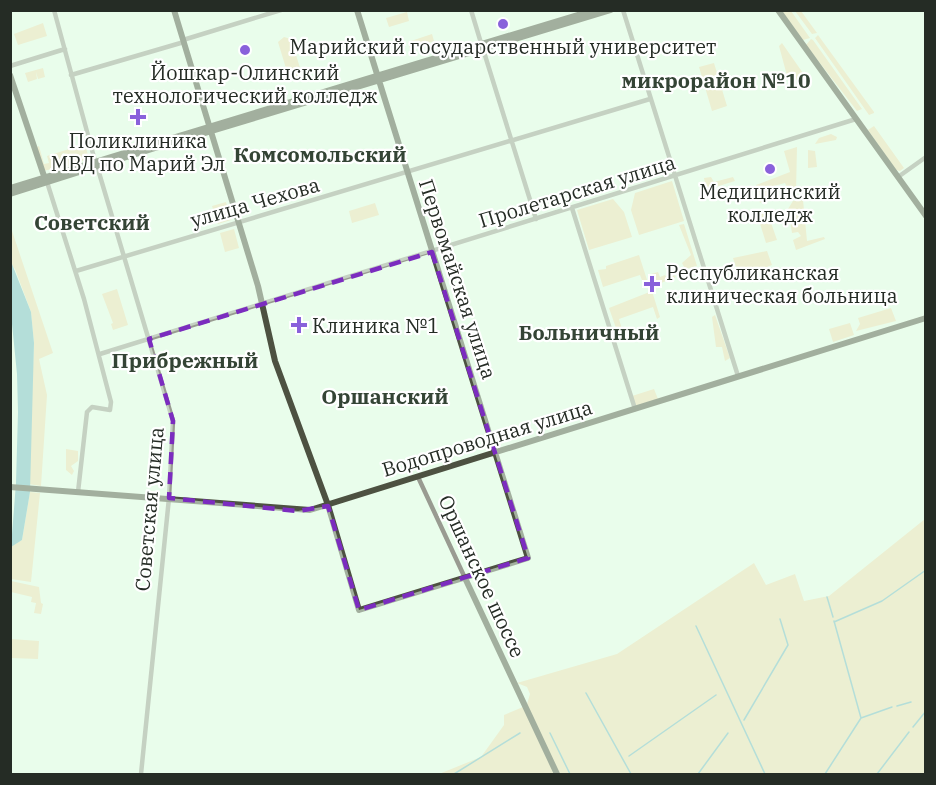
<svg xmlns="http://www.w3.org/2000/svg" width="936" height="785" font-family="'IBM Plex Serif',serif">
	<rect width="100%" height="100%" fill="#e9fdeb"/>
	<path fill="#efdeb4" d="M782,11H791L810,38L803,40Z
		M795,11H801L817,33L812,34Z
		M407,12L409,21L389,27L386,18Z
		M43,23L47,36L18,45L14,34Z
		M432,34L434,41L410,49L408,42Z
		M818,35L874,112V113L869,115L815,38Z
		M284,37L291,39L301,71L296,77L288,75L278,42Z
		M811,39L813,40L862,109L857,111L806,45Z
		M782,43L805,76L789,83L779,46Z
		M714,63L727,106L712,111L699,67Z
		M43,68L45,77L38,79L36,72L37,79L28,82L25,73Z
		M874,126L904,168L900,171L896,170L868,130Z
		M831,134L837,137L836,140L815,144L819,138Z
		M85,144L89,159L68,166L66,154L63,153L61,156L66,166L43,171L37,147L39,146L44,164L49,163L47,156Z
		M797,147L796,192L791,195L785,183L774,186L772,195L760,203L756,185L790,172L784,151Z
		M808,150L815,151L817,167L808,168Z
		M711,177L714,182L733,177L735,181L709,189L706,188L704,178Z
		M672,181L684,221L639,235L631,210L635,193Z
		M613,199L624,212L632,237L589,250L577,210Z
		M803,200L807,241L824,237L825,239L796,250L793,240L801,236L798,232L792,233L788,209L793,201Z
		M226,202L231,220L218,224L212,206Z
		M375,203L379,215L352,223L349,211Z
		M767,211L777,240L766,243L757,214Z
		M684,224L697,266L685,269L682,263L691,255L679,225Z
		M10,225L53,353L39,359L47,395L41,486L28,484L34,343L31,312L15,269L11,265Z
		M234,229L239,248L225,252L220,233Z
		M767,251L772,265L740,278L733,258Z
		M639,255L649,286L645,288L640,275L603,287L598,270L606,269V266Z
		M658,272L660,277L665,275L667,279L674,275L676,277L661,283L660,281L653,282L651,274Z
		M117,289L128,325L113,330L111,324L113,323L102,294Z
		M652,291L660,317L657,319L653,307L619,319L622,329L617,331L609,308Z
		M891,308L896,321L856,331L860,324L858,318Z
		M715,315L730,358L725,361L722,347H716L712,317Z
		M850,323L854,335L833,342L829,329Z
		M654,389L658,399L635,406L632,396Z
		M66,449L78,451V461L71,466L74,471L72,475L66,470Z
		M30,492L40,493L31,582L11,579L10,547L22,540Z
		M925,519V774H559L527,704L530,694L527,687L517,683L617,654L754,563L766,585L795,574L804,601L829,596Z
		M11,581L39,587L41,603L43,604L41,614L34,613L36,603L31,602L32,597L11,592Z
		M11,639L39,641L38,659L11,658Z
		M523,707L554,774H439L481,757L504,725V715Z"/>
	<path fill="#74b9c3" d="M12,264L31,312L34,343L30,492L22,540L11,547L16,483L18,412L17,374L11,314Z"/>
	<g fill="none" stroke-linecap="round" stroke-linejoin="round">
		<path stroke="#74b9c3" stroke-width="1.5" d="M827,597L833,617
			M834,621L861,718
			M834,622L882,601L926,570
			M696,626L765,774
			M586,693L631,774
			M897,706L911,702
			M744,720L788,645L780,619
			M913,727L926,711
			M550,733L570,774
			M629,756L716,695
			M454,774L520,733
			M698,774L728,733
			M825,774L861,718L892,707
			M877,774L909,732"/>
		<path stroke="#999b91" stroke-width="4.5" d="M54,10L95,161
			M471,10L481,43
			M623,10L738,376
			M183,40L281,10
			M483,49L536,219
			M10,66L65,49
			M71,75L184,42
			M97,166L173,421L169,498L141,774
			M898,177L926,157
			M47,182L84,299L111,402L110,410L92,407L87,412L78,492
			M572,208L635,409
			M76,271L650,99
			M100,354L856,119
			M418,477L465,578"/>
		<path stroke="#4d5141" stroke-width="6" d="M174,10L258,286L275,361L328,505L359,610L528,558L357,10
			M778,10L926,216
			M10,75L45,179
			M149,145L594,10
			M10,188L137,149
			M10,194L152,149L611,10
			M10,487L310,510L926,318
			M465,578L557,774"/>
	</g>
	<path d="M0 0H936V785H0ZM432,252L528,558L359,610L328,506L298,511L169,498L173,421L149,339Z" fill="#e9fdeb" fill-opacity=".55" fill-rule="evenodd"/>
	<path fill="none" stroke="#7b2cbf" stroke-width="4.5" stroke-dasharray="12 8" stroke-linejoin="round" d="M432,252L528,558L359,610L328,506L298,511L169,498L173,421L149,339Z"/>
	<g fill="#8961db" stroke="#fff" stroke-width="2">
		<circle cx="503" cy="24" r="6"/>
		<circle cx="245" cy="50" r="6"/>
		<path d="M135 108h6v6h6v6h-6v6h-6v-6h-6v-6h6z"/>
		<circle cx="770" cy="169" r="6"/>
		<path d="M649 275h6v6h6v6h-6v6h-6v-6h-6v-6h6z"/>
		<path d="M296 316h6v6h6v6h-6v6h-6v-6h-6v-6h6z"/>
	</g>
	<g text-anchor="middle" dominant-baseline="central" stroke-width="4.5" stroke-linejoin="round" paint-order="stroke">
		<g font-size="20" fill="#252c25" stroke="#fff">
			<text x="503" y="46">Марийский государственный университет</text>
			<text x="245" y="72">Йошкар-Олинский<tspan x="245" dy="23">технологический колледж</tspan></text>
			<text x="138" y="140">Поликлиника<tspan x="138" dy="23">МВД по Марий Эл</tspan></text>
			<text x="770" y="191">Медицинский<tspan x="770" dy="23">колледж</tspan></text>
			<text x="666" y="272" text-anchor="start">Республиканская<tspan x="666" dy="23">клиническая больница</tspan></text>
			<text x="312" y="325" text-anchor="start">Клиника №1</text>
		</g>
		<g font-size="20" fill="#252c25" stroke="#fff">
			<text transform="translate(577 191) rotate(-17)">Пролетарская улица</text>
			<text transform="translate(255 202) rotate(-16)">улица Чехова</text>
			<text transform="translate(458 279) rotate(72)">Первомайская улица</text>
			<text transform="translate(487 438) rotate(-17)">Водопроводная улица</text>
			<text transform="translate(149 509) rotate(-85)">Советская улица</text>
			<text transform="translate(482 576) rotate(65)">Оршанское шоссе</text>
		</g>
		<g font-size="21" font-weight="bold" fill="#344435" stroke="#fff">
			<text x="716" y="80">микрорайон №10</text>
			<text x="320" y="154">Комсомольский</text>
			<text x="92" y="222">Советский</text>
			<text x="589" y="332">Больничный</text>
			<text x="185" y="360">Прибрежный</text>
			<text x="385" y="396">Оршанский</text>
		</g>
	</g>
	<rect width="936" height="785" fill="none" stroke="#252c25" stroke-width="24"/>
</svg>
